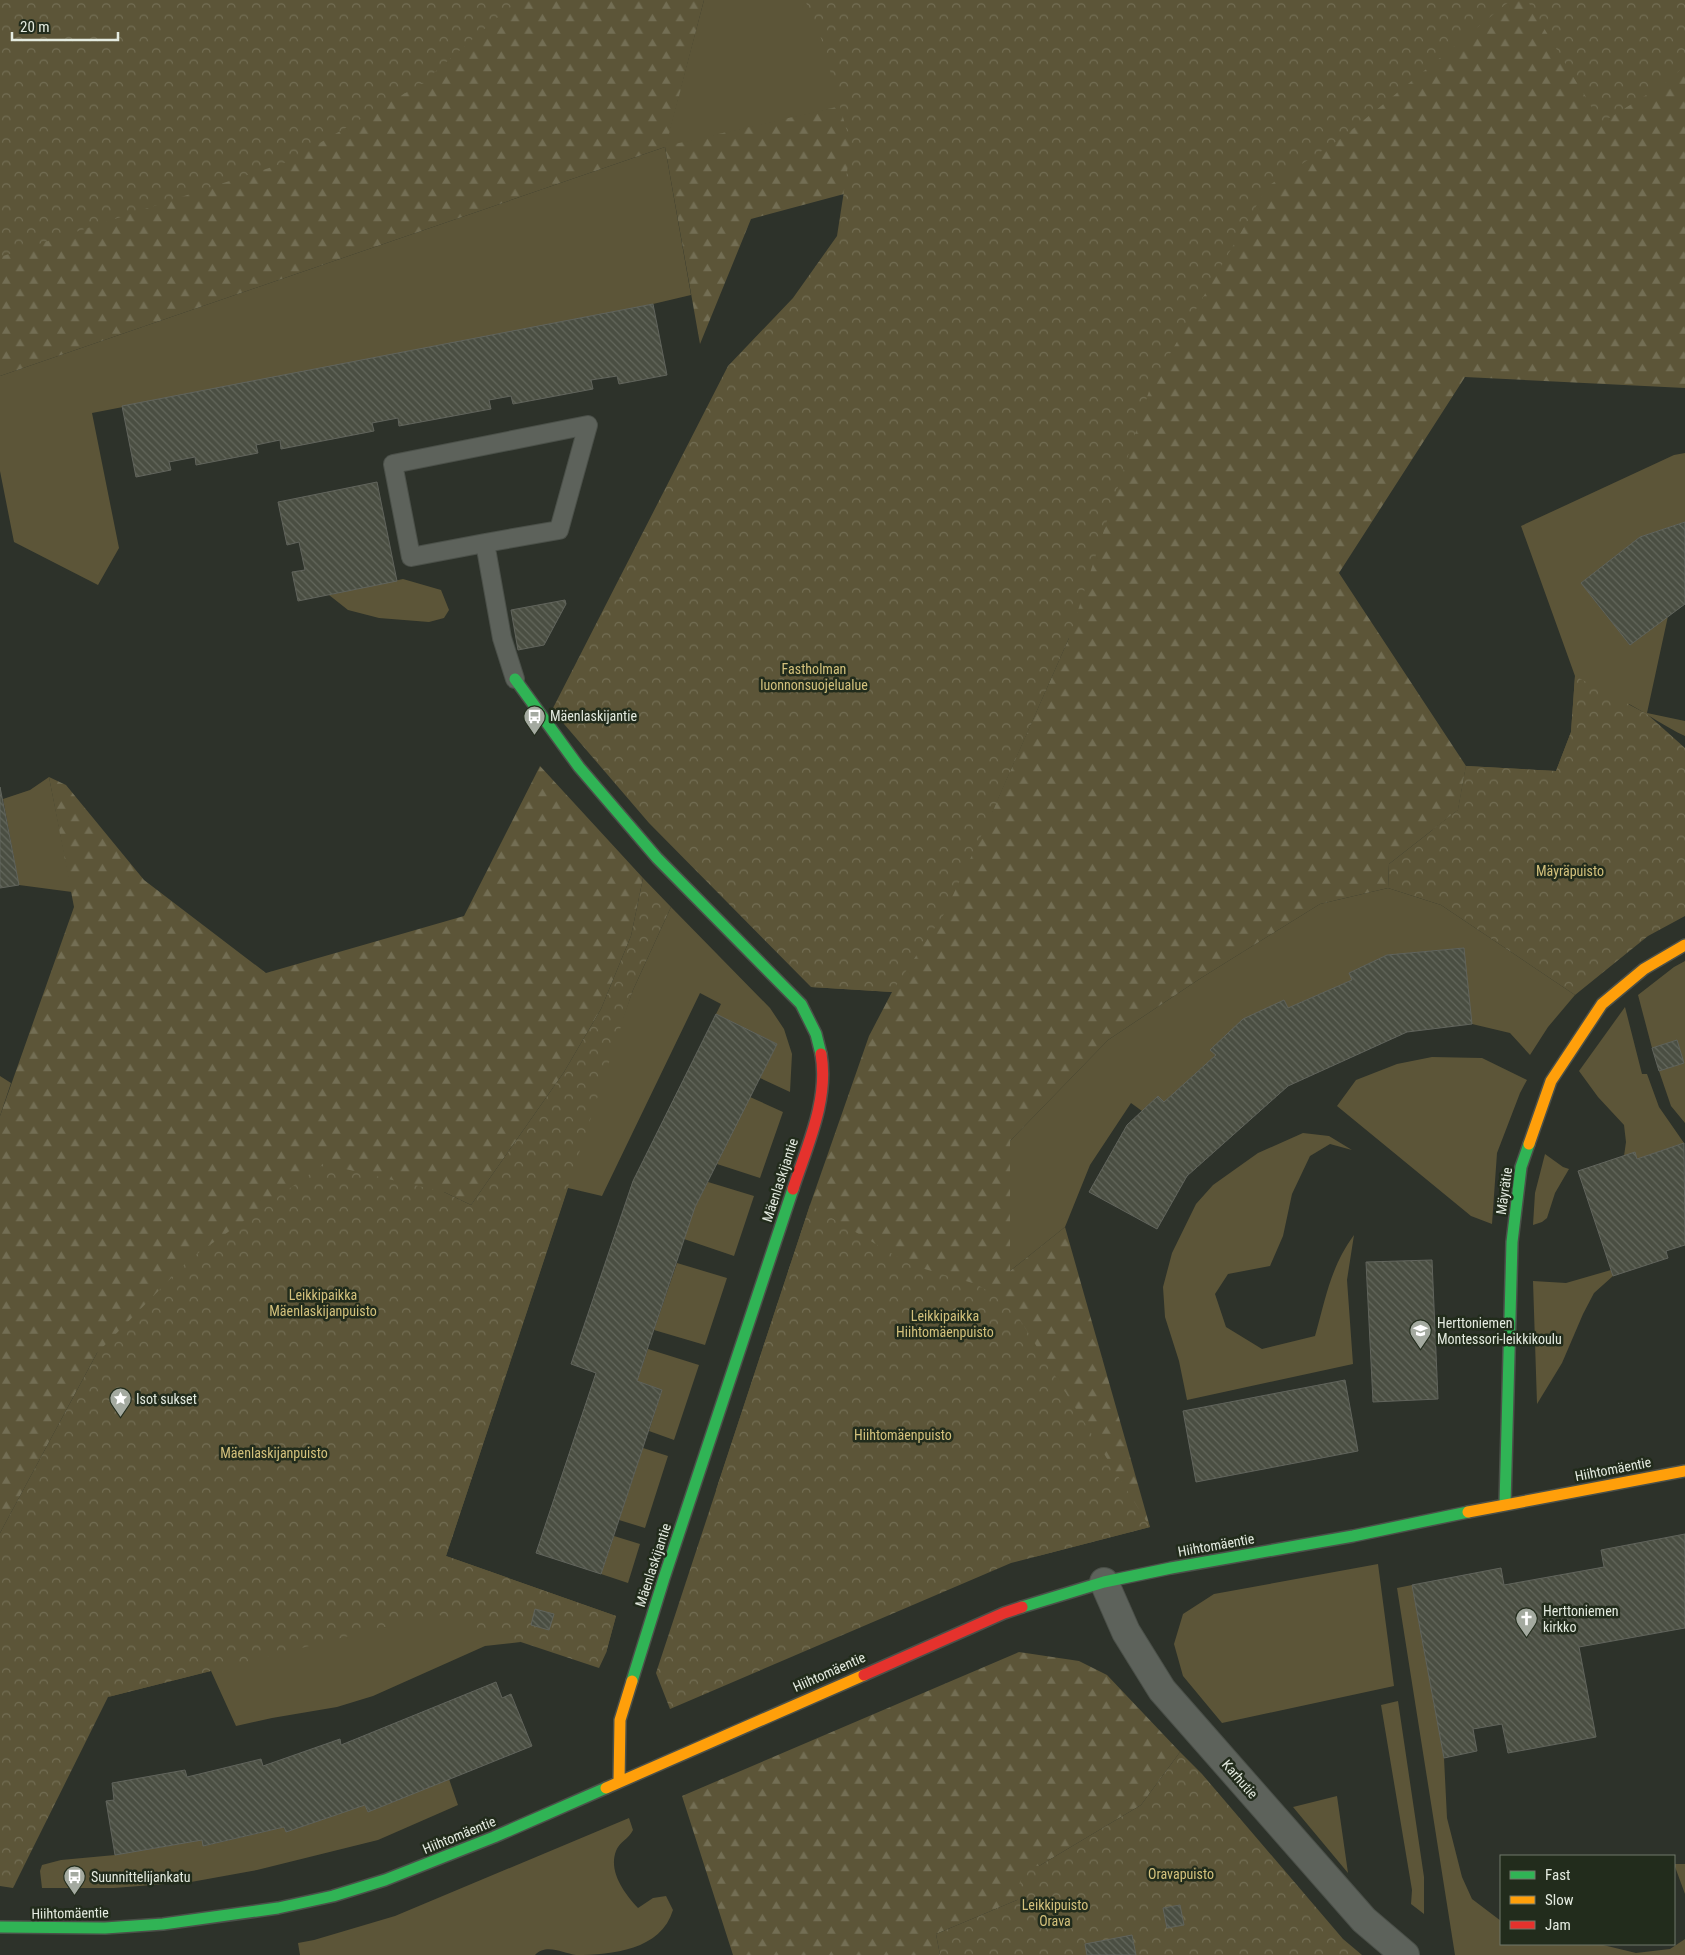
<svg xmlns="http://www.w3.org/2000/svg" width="1685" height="1955" font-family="'Roboto Condensed',sans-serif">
	<defs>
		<pattern id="forest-firs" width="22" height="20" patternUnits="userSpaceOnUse" patternTransform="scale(1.25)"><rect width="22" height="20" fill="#5c5538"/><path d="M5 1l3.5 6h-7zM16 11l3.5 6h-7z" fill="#736e54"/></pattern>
		<pattern id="park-crowns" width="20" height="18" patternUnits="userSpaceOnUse" patternTransform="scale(1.25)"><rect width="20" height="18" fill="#5c5538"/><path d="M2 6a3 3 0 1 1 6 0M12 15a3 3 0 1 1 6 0" fill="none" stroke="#736e54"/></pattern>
		<pattern id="building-back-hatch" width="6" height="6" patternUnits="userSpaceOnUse" patternTransform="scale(1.25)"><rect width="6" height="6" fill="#4a4e42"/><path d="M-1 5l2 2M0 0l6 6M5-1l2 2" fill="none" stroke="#64685d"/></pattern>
	</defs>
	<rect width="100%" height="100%" fill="#2d322a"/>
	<path fill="#5c5538" d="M704,0H1295V2L665,147L691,295L653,304L92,413L119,548L98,585L14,542L0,471V376L665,147Z
		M1685,453V522L1640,537L1581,583L1630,645L1668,616L1647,713L1685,721V736C1665,727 1648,714 1629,704L1685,916L1432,830L1458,810L1466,766L1556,771L1571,732L1575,676L1521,526L1674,455Z
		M403,579L441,590L449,610L444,618L429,622L379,618L348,610L329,595Z
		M49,777L72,892L19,885L3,799L30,790Z
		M1388,888L1441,905L1575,995L1548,1027L1530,1055L1510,1033L1472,1024L1463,948L1387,955L1349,973L1352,980L1288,1008L1284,1000L1211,1050L1216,1055L1164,1102L1158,1096L1142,1111L1131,1103L1090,1165L1065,1227L1010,1271V1141L1108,1040L1201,978L1320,904Z
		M671,907L770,1008L784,1029L792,1054L790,1092L760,1078L777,1044L716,1014L721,1004L700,993L602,1196L568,1188L446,1556L616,1616L606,1653L545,1632L429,1560L633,990Z
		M1685,961V1123L1671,1106L1659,1071L1684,1063L1677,1040L1652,1048L1638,995L1674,967Z
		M1625,1007L1642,1074H1647L1659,1107L1684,1143L1637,1159L1624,1156L1626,1142L1624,1125L1598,1097L1579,1071Z
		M1432,1057L1482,1058L1527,1080L1520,1093L1497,1153L1492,1224L1471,1216L1337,1106L1356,1080L1397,1064Z
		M0,1076L11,1083L0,1116Z
		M750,1097L783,1112L760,1178L717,1164Z
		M1303,1133L1329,1136L1352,1150L1330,1144L1310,1156L1292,1194L1283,1236L1270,1266L1228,1274L1215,1294L1226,1327L1262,1349L1315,1336C1326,1298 1330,1268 1354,1235L1347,1280L1353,1364L1187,1400L1179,1361L1165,1317L1163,1287L1172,1253L1196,1204L1213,1185L1258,1153Z
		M1545,1154L1563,1167L1569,1169L1555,1193L1547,1218L1542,1222L1533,1225L1535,1193Z
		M708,1182L754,1196L734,1256L684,1239L695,1207Z
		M677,1263L727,1278L705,1345L654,1330Z
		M1611,1270L1613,1276L1594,1293L1583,1314L1562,1363L1537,1404L1533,1281L1566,1283Z
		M648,1349L699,1365L674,1440L649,1431L662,1390L637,1381Z
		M643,1448L668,1456L645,1528L619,1520Z
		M614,1536L640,1544L628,1583L601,1574Z
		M1378,1564L1394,1686L1222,1723L1183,1676L1174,1644L1183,1614L1214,1594Z
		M422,1576L521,1642L485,1646L373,1696L337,1707L272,1718L236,1726L211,1671L108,1697Z
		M1412,1585L1444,1758L1447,1818L1462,1877L1472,1899L1501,1921V1944H1599L1636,1953L1670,1949L1685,1939V1955H1455L1397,1588Z
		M1398,1701L1424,1877V1914L1411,1904L1412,1890L1381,1705Z
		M449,1779L458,1805L378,1840L257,1870L191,1882L114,1888H42L40,1871L42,1865L61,1860L115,1855L202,1840L204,1846L284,1827L286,1832L365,1805L368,1812Z
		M1337,1796L1348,1873L1293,1807Z
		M629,1818L633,1830C629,1839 619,1842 616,1851C608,1872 625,1894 638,1908L653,1898L666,1896L673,1910C661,1950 612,1955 576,1955C563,1953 546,1943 535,1955H300L298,1943L314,1940L395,1916Z
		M1674,1864H1685V1894Z"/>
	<path fill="url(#forest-firs)" fill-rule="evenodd" d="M0,0H704L666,146L1295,2V0H1685V388L1465,377L1339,573L1466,766L1458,810L1389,864L1388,888L1320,904L1201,978L1108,1040L1010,1141V1271L1065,1227L1150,1527L1034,1557L716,1490L810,1205L869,1036L892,992L811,987L967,161L751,219L700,344L665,147L0,376ZM1069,626V638L992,812Z
		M540,766L643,878L631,936L601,1009L564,1072L471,1205L444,1192L97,1353L0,1533V1116L74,907L49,777L66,785L144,880L266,973L464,916Z
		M1019,1652L1079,1661L1107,1675L1180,1752L1141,1805L1039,1866L1017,1900L936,1934L940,1955H733L682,1796Z"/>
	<path fill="url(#park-crowns)" d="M0,0H522L505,11L421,84L287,162L0,257Z
		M805,0H1511L1343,137L1268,186L1150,388L1069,638L992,813L944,914L892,992L811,987L649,823L552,710L728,366L793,298L837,236L851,146L821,38Z
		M1527,0H1685V66L1664,84L1601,123Z
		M1575,676L1647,714L1685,748V916L1648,936L1575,995L1441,905L1388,888L1389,864L1458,810L1466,766L1556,771L1571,732Z
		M643,878L671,907L633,990L446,1556L616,1616L606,1653L599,1668L436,1614L108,1697L13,1888L0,1886V1533L97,1353L190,1259L324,1164L444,1192L471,1205L564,1072L601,1009L631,936Z
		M810,1205L911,1265L976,1284L1010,1304L1150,1527L1011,1563L670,1709L656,1673Z
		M1180,1752L1202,1774L1343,1939L1362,1955H940L936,1934L1017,1900L1024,1865L1039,1866L1141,1805Z"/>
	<path fill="url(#building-back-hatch)" stroke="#61645c" d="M653,304L667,375L619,384L617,376L591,380L593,389L513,404L511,396L489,400L491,409L399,426L398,418L372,423L374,431L281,449L280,440L256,445L258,453L196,465L195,457L169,462L171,470L136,477L122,406Z
		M377,482L397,581L298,601L292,572L305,570L299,542L287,545L278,502Z
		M1685,522V604L1630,645L1581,583L1640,537Z
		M565,600L566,604L544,645L518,650L511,610Z
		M0,787L19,885L0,888Z
		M1464,948L1472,1024L1407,1032L1288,1086L1187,1176L1157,1229L1089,1192L1127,1125L1158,1096L1164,1102L1216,1055L1210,1050L1243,1019L1284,1000L1288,1008L1352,980L1349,973L1387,955Z
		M716,1014L777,1044L695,1207L650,1341L637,1381L662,1390L601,1574L536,1553L596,1373L571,1364L633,1181Z
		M1677,1040L1684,1063L1659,1071L1652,1048Z
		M1684,1143L1685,1245L1666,1251L1668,1258L1613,1276L1578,1171L1635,1152L1637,1159Z
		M1432,1260L1438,1399L1373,1402L1366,1262Z
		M1345,1380L1358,1451L1196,1482L1183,1411Z
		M1685,1534V1628L1579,1647L1596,1737L1508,1753L1502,1724L1473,1729L1477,1751L1444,1758L1412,1585L1501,1568L1504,1585L1582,1571L1604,1567L1601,1550Z
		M535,1609L554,1614L549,1630L531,1625Z
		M496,1682L502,1698L511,1694L532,1746L368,1812L365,1805L286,1832L284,1827L203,1846L202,1840L115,1855L106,1801L114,1800L112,1783L185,1770L187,1777L261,1759L263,1766L340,1739L341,1745Z
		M1180,1905L1184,1925L1167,1928L1163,1908Z
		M1132,1935L1136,1955H1087L1085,1944Z"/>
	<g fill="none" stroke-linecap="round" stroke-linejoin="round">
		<defs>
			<path id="lane" d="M485,543L411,557L393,464L588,425L559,530L485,543L502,638L515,679"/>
			<path id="street" d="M1104,1582L1126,1632L1162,1690L1364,1920L1405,1955"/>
			<path id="fast" d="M515,679L579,767L657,858L801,1004L816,1034L821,1054
				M1505,1504L1512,1242L1521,1167L1529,1144
				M1022,1607L1104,1582L1171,1568L1353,1536L1468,1512
				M632,1681L664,1578L793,1189
				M0,1927L105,1928L163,1924L278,1908L333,1896L385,1880L494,1837L606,1788"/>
			<path id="slow" d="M1529,1144L1551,1081L1602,1004L1644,969L1685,945
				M1468,1512L1685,1471
				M619,1782L620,1720L632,1681
				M606,1788L864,1675"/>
			<path id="jam" d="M793,1189C807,1146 829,1100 821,1054
				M864,1675L1004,1613L1022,1607"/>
		</defs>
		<use href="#lane" stroke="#4b5049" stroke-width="20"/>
		<use href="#street" stroke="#4b5049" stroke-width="30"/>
		<use href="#fast" stroke="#4b5049" stroke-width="14"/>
		<use href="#slow" stroke="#4b5049" stroke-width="14"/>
		<use href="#jam" stroke="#4b5049" stroke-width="14"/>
		<use href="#lane" stroke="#5d625b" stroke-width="18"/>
		<use href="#street" stroke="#5d625b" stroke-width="28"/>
		<use href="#fast" stroke="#30b455" stroke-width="11"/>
		<use href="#slow" stroke="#ff9f0a" stroke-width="11"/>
		<use href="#jam" stroke="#e5322d" stroke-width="11"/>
	</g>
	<defs>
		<symbol id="bus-pin" viewBox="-11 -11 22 30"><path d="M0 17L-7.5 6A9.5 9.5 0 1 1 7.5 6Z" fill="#a4aaa0" stroke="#222c1c"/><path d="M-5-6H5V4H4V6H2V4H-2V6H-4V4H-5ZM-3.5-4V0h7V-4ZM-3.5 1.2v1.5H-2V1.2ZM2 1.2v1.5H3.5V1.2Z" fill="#fff"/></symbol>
		<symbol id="school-pin" viewBox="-11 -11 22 30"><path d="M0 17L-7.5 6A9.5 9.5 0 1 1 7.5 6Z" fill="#a4aaa0" stroke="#222c1c"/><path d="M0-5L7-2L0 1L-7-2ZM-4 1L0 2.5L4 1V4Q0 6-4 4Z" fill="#fff"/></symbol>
		<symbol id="sight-pin" viewBox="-11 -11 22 30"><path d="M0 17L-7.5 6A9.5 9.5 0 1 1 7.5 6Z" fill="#a4aaa0" stroke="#222c1c"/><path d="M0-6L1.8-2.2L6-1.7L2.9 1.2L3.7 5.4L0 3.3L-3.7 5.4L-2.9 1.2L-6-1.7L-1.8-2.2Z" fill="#fff"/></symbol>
		<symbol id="church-pin" viewBox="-11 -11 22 30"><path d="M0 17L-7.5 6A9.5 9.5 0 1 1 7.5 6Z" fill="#a4aaa0" stroke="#222c1c"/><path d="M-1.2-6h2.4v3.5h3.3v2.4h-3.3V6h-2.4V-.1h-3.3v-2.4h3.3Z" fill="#fff"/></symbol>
	</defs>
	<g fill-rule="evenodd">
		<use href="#bus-pin" x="522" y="704" width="25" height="34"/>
		<use href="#school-pin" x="1408" y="1318" width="25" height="34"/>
		<use href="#sight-pin" x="108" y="1386" width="25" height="34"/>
		<use href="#church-pin" x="1514" y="1606" width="25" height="34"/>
		<use href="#bus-pin" x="62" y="1864" width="25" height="34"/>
	</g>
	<g text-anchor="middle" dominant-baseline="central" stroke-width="5" stroke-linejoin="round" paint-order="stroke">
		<g font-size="14" fill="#d3c17c" stroke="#222c1c">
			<text x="814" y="669">Fastholman<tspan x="814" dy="16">luonnonsuojelualue</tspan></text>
			<text x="1570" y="871">Mäyräpuisto</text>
			<text x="323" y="1295">Leikkipaikka<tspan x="323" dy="16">Mäenlaskijanpuisto</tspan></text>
			<text x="945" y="1316">Leikkipaikka<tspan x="945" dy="16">Hiihtomäenpuisto</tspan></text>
			<text x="903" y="1435">Hiihtomäenpuisto</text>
			<text x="274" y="1453">Mäenlaskijanpuisto</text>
			<text x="1181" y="1874">Oravapuisto</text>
			<text x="1055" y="1905">Leikkipuisto<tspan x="1055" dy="16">Orava</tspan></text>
		</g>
		<g font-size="14" fill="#e4ebe0" stroke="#222c1c" text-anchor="start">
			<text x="550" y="716">Mäenlaskijantie</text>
			<text x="1437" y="1323">Herttoniemen<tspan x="1437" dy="16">Montessori-leikkikoulu</tspan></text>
			<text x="136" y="1399">Isot sukset</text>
			<text x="1543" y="1611">Herttoniemen<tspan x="1543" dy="16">kirkko</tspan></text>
			<text x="91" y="1877">Suunnittelijankatu</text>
		</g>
		<g font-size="14" fill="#e4ebe0" stroke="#222c1c">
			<text transform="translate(780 1180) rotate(-72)">Mäenlaskijantie</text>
			<text transform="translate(1504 1191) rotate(-82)">Mäyrätie</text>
			<text transform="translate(1613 1469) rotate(-11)">Hiihtomäentie</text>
			<text transform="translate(1216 1545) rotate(-10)">Hiihtomäentie</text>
			<text transform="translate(653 1565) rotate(-72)">Mäenlaskijantie</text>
			<text transform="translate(829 1672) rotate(-24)">Hiihtomäentie</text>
			<text transform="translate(1240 1779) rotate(49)">Karhutie</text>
			<text transform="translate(459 1835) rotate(-22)">Hiihtomäentie</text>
			<text transform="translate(70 1913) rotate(-1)">Hiihtomäentie</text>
		</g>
	</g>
	<rect x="1500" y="1855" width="175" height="90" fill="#222c1c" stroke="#70786a"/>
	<rect x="1510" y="1871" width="25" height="8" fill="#30b455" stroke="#70786a"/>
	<text x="1545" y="1880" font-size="15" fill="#e4ebe0">Fast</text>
	<rect x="1510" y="1896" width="25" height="8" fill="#ff9f0a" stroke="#70786a"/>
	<text x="1545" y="1905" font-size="15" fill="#e4ebe0">Slow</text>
	<rect x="1510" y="1921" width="25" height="8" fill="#e5322d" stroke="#70786a"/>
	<text x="1545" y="1930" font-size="15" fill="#e4ebe0">Jam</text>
	<path d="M12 32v8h106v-8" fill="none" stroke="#e4ebe0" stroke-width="2.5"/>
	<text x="20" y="32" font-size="15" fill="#e4ebe0" stroke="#222c1c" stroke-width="4" paint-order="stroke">20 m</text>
</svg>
